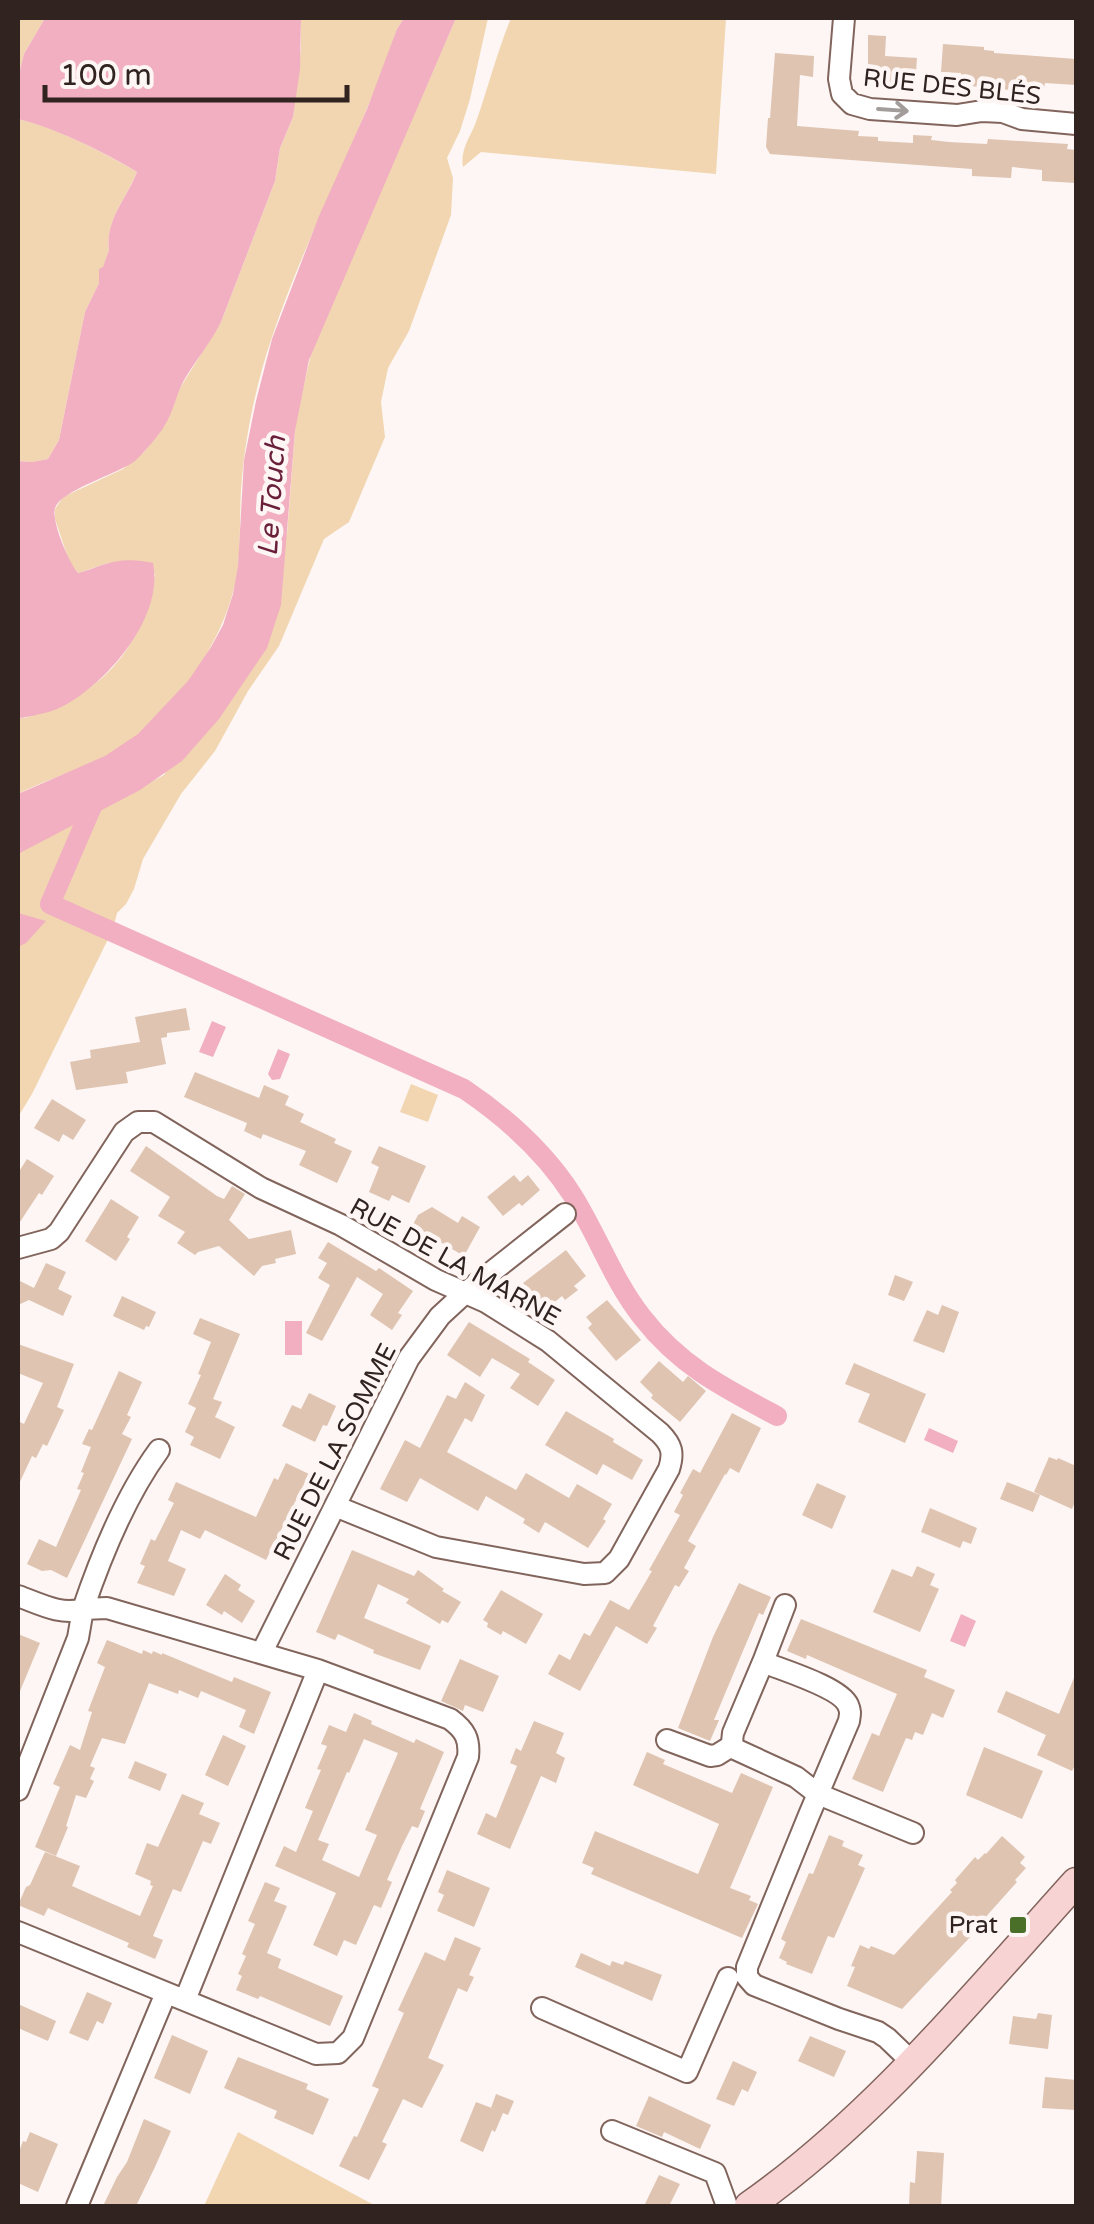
<svg xmlns="http://www.w3.org/2000/svg" width="1094" height="2224" font-family="'Varela Round',sans-serif">
	<rect width="100%" height="100%" fill="#fdf6f4"/>
	<path fill="#f1d6b1" d="M20,18H45L24,54L18,78V28Z
		M301,18H404L397,29C362,135 307,232 272,337C257,381 246,432 242,478C239,508 241,539 238,568C229,634 181,704 127,743C95,766 53,776 18,794V718H24C99,697 142,652 155,574L108,563L78,573L70,564L55,519V509L63,497L123,469L144,452L165,425L180,388L221,322L275,181L280,148L293,117L301,48Z
		M456,18H488L470,99L460,131L447,158L453,178L451,215L409,331L388,368L381,402L385,437L349,522L324,539L279,646L248,691L215,751L181,794L143,859L134,889L126,904L117,913L113,929L32,1094L18,1117V851H23L164,775L287,534L296,419L313,346Z
		M511,18H726L716,174L481,152L463,167C460,149 470,138 476,122C488,88 497,52 511,18Z
		M18,119C60,129 100,151 137,172C127,197 105,221 109,250L103,268L99,269V283L85,312L59,440L48,459L32,462L18,461Z
		M411,1084L438,1095L428,1122L400,1112Z
		M238,2132L374,2205L376,2206H204Z"/>
	<path fill="#f1afc1" d="M45,18H301L300,69L293,117L280,148L275,181L221,322C210,344 195,361 183,382C176,396 173,412 165,425C160,434 142,455 135,461C118,474 61,490 55,508C51,521 69,563 78,573C86,571 93,568 102,565C118,559 136,559 153,563C164,616 110,679 67,704C54,712 36,715 22,718L18,717V461L32,462L48,459L59,440L85,312L99,283V269L103,267L109,250C105,220 127,198 137,172C102,151 58,129 18,119V78L24,54Z
		M404,18H456L309,360L295,431L281,605L267,648L219,719L182,761L140,790L18,854V794L105,756L138,734L188,681L211,647L223,625L233,594L238,566L244,460L256,401L272,339L319,216L367,109L397,29Z
		M18,913L46,921L26,943L18,947Z
		M212,1021L226,1027L213,1057L199,1052Z
		M278,1049L290,1054L280,1079L272,1080L268,1074Z
		M285,1321H302V1355H285Z
		M929,1428L958,1441L953,1453L924,1440Z
		M961,1614L976,1621L965,1647L950,1641Z"/>
	<g fill="none" stroke-linecap="round" stroke-linejoin="round">
		<path stroke="#f1afc1" stroke-width="20" d="M96,797L50,904L464,1089C507,1118 545,1152 573,1196C598,1236 613,1280 642,1317C680,1366 724,1388 777,1416"/>
	</g>
	<path fill="#dfc4b1" fill-rule="evenodd" d="M868,35L886,36L885,56L917,58L915,86L868,80Z
		M943,44L984,47V50L994,51V53L1076,59V85L1045,83L1044,88L1030,87V92L960,85L961,73L941,72Z
		M775,53L814,56L813,77L800,75L797,126L859,131L858,136L878,137V141L913,143V135L932,136L931,140L949,142L987,144L988,139L1068,144L1067,149L1076,150V183L1042,181V170L1012,167L1011,178L972,176V169L770,154L766,147L768,118H770Z
		M186,1008L190,1030L167,1033V1037L161,1038L166,1064L126,1072L128,1083L76,1090L70,1062L91,1058L90,1050L140,1042L135,1017Z
		M195,1072L259,1098L264,1085L289,1096L285,1105L304,1114L300,1122L336,1139L334,1143L352,1151L337,1183L299,1165L306,1151L263,1134L261,1139L244,1131L247,1123L184,1097Z
		M52,1099L86,1120L73,1140L63,1134L59,1142L34,1128Z
		M146,1146L217,1196L224,1199L232,1186L245,1194L229,1220L249,1239L291,1230L296,1254L275,1259L276,1263L262,1266L254,1276L219,1246L198,1252L195,1255L177,1243L185,1232L158,1216L170,1197L130,1171Z
		M379,1146L426,1166L409,1203L392,1195L389,1201L369,1192L379,1167L371,1163Z
		M27,1159L54,1176L42,1195L39,1193L18,1225V1173Z
		M514,1175L520,1182L528,1175L540,1190L522,1206L519,1203L503,1216L487,1197Z
		M111,1199L139,1217L127,1237L130,1239L116,1261L85,1241Z
		M432,1207L458,1223L462,1216L480,1227L464,1256L428,1235L425,1242L409,1232L418,1215Z
		M328,1242L376,1271L379,1268L413,1291L398,1313L402,1315L392,1330L370,1315L383,1294L357,1277L322,1341L306,1333L330,1285L318,1278L327,1263L318,1258Z
		M566,1250L586,1276L574,1286L578,1290L565,1300L562,1296L545,1310L523,1283Z
		M46,1263L66,1272L58,1289L72,1296L63,1316L29,1300L18,1305V1280L34,1288Z
		M895,1275L913,1282L904,1301L888,1295Z
		M122,1296L156,1312L149,1327L146,1326L144,1330L113,1316Z
		M607,1300L641,1340L616,1361L588,1328L592,1324L586,1317Z
		M942,1305L959,1312L944,1353L913,1341L927,1310L938,1315Z
		M200,1318L240,1334L213,1399L222,1402L215,1417L235,1427L220,1459L190,1445L194,1437L185,1432L196,1408L188,1404L201,1375L198,1374L211,1342L193,1334Z
		M469,1322L530,1359L528,1362L555,1380L538,1406L510,1388L520,1374L492,1358L480,1377L447,1355Z
		M18,1344L74,1364L57,1407L64,1410L47,1446L43,1444L36,1458L32,1456L18,1486V1421L24,1424L43,1383L18,1373Z
		M659,1361L683,1382L688,1376L706,1391L680,1422L651,1398L653,1395L640,1382Z
		M854,1363L926,1394L905,1443L858,1422L870,1394L845,1384Z
		M119,1371L142,1382L127,1415L131,1417L122,1434L132,1439L67,1578L51,1570L42,1571L27,1564L39,1539L56,1547L81,1490L77,1489L84,1473L81,1472L91,1447L82,1444L89,1429L92,1430Z
		M465,1382L485,1395L472,1422L465,1418L447,1452L516,1490L526,1473L569,1498L577,1484L612,1504L603,1519L606,1521L588,1548L545,1522L539,1533L523,1523L525,1519L486,1496L478,1511L420,1478L407,1502L380,1489L405,1440L420,1448L447,1395L456,1399Z
		M309,1393L336,1406L327,1426L323,1425L315,1442L282,1426L292,1405L301,1409Z
		M566,1411L614,1439L613,1442L643,1460L632,1480L603,1464L597,1475L545,1445Z
		M732,1413L761,1428L739,1473L730,1468L726,1475L725,1474L688,1541L696,1546L684,1568L689,1571L679,1587L675,1585L653,1626L657,1628L647,1644L616,1626L580,1691L548,1674L559,1654L570,1660L584,1633L590,1636L610,1600L629,1610L652,1571L649,1570L680,1515L674,1512L683,1495L680,1493L693,1469L700,1473Z
		M1049,1457L1057,1460L1058,1458L1076,1466V1499L1072,1509L1034,1492Z
		M286,1463L309,1474L266,1560L205,1530L200,1539L181,1530L168,1561L186,1569L174,1596L137,1583L145,1566L140,1564L151,1539L155,1541L174,1503L168,1500L176,1482L256,1517L274,1478L278,1480Z
		M1007,1482L1040,1495L1033,1512L1000,1499Z
		M817,1483L846,1496L832,1529L802,1515Z
		M930,1508L977,1528L971,1544L963,1541L960,1548L921,1532Z
		M352,1550L414,1576L418,1570L444,1589L442,1591L461,1602L448,1623L442,1620L440,1624L406,1603L409,1599L378,1584L364,1618L431,1646L420,1670L373,1653L374,1650L338,1634L335,1640L316,1632Z
		M917,1566L935,1574L930,1585L939,1589L920,1632L873,1612L892,1569L912,1577Z
		M225,1574L241,1585L238,1590L255,1601L242,1623L224,1611L222,1615L206,1605Z
		M739,1583L771,1597L763,1615L759,1613L740,1658L714,1720H719L710,1741L678,1728L713,1637Z
		M501,1590L543,1614L526,1644L503,1631L501,1635L487,1627L488,1623L483,1620Z
		M801,1619L927,1670L924,1677L955,1690L943,1718L932,1713L923,1735L915,1732L912,1740L906,1738L883,1792L852,1779L872,1733L879,1736L897,1694L807,1655L806,1659L787,1651Z
		M18,1634L40,1643L18,1696Z
		M107,1640L142,1654L143,1650L152,1654L153,1651L162,1655V1653L232,1682L234,1677L271,1692L254,1734L239,1727L246,1710L201,1691L198,1698L179,1690L178,1694L149,1683L125,1744L102,1738L90,1766L95,1768L90,1779L94,1781L86,1798L76,1795L66,1826L68,1827L56,1856L35,1847L60,1787L53,1784L70,1745L80,1750L92,1712L88,1711L105,1667L97,1663Z
		M460,1659L499,1676L483,1712L465,1705L463,1711L441,1701Z
		M1076,1673V1763L1072,1771L1037,1755L1046,1735L997,1712L1006,1691L1059,1714Z
		M354,1713L372,1721L371,1724L414,1743L416,1739L444,1752L420,1809L425,1811L418,1828L412,1826L402,1846L387,1880L392,1882L381,1908L374,1905L356,1945L344,1940L337,1956L313,1945L336,1893L275,1866L284,1846L296,1852L313,1811L305,1808L321,1770L317,1769L327,1746L321,1744L329,1725L346,1732ZM364,1739L398,1753L365,1830L377,1835L359,1877L322,1860L329,1844L318,1840L347,1772L349,1773Z
		M534,1721L564,1733L556,1753L565,1758L556,1783L541,1776L510,1849L477,1834L486,1813L496,1818L517,1766L510,1763L516,1748L521,1751Z
		M223,1735L246,1746L228,1786L205,1775Z
		M984,1747L1043,1771L1022,1819L966,1795Z
		M647,1752L665,1760L663,1764L732,1793L741,1773L773,1787L730,1888L751,1896L749,1900L758,1904L742,1938L591,1874L594,1868L582,1863L595,1831L698,1874L719,1824L633,1785Z
		M135,1761L167,1774L160,1791L128,1778Z
		M182,1794L204,1803L199,1814L220,1823L211,1844L203,1841L181,1892L173,1889L153,1936L163,1940L155,1959L127,1947L129,1943L48,1908L44,1916L18,1905L26,1887L30,1885L45,1852L80,1866L72,1886L140,1916L153,1886L150,1885L151,1881L135,1874L147,1843L158,1847Z
		M829,1835L844,1841L842,1846L863,1855L858,1865L865,1868L834,1938L828,1936L812,1974L786,1964L787,1962L779,1958L786,1942L781,1939L809,1873L813,1874Z
		M1002,1836L1025,1857L1020,1863L1026,1868L1015,1880L1017,1882L974,1930L975,1932L902,2009L847,1986L855,1967L851,1966L860,1945L869,1949L871,1946L894,1955L952,1892L950,1890L957,1883L955,1880L975,1857L978,1860L985,1853L986,1854Z
		M447,1870L490,1888L474,1927L437,1911L444,1895L438,1892Z
		M265,1882L280,1888L274,1901L287,1906L267,1953L281,1959L278,1968L343,1996L330,2026L260,1996L258,1999L236,1990L242,1976L238,1974L246,1956L242,1954L255,1924L248,1921Z
		M455,1937L481,1948L469,1975L474,1977L467,1992L458,1988L428,2058L444,2065L422,2108L403,2099L382,2142L387,2144L369,2180L339,2166L354,2136L357,2137L379,2089L372,2086L404,2013L398,2010L425,1952L445,1961Z
		M581,1953L610,1966L612,1961L623,1965L625,1961L662,1975L652,2001L575,1967Z
		M87,1992L112,2003L103,2024L97,2021L88,2041L69,2033Z
		M18,2004L56,2021L48,2041L18,2028Z
		M1038,2013L1052,2015L1048,2049L1009,2044L1013,2016L1036,2019Z
		M172,2035L208,2051L190,2094L154,2078Z
		M810,2036L846,2051L834,2077L798,2061Z
		M238,2057L308,2084L306,2089L329,2099L313,2135L274,2118L277,2111L224,2088Z
		M733,2061L757,2072L748,2092L742,2089L734,2106L716,2099Z
		M1045,2077L1076,2080V2110L1042,2108Z
		M496,2094L514,2101L508,2115L503,2113L495,2132L492,2130L483,2152L460,2141L476,2102L497,2110L491,2108Z
		M649,2096L711,2125L700,2149L664,2132L662,2137L636,2126Z
		M144,2119L171,2131L154,2169L136,2206H103L117,2177L127,2162Z
		M30,2132L58,2144L38,2192L18,2183V2154L23,2141L26,2142Z
		M917,2151L944,2153L941,2206H909L910,2182L915,2183Z
		M659,2175L680,2184L669,2206H644Z"/>
	<g fill="none" stroke-linecap="round" stroke-linejoin="round">
		<defs>
			<path id="minor" d="M844,18L839,79L842,94L852,104L870,109L957,115L982,111L1003,112L1022,119L1076,124
				M18,1248L51,1239L59,1232L124,1132L138,1122H154L261,1188L341,1225L436,1280L486,1302L548,1341L660,1433C672,1445 674,1453 669,1469L619,1559L605,1573L584,1574L436,1547L335,1506
				M18,1596C38,1603 61,1616 83,1609C101,1556 126,1495 159,1450
				M262,1652L409,1358L440,1316L465,1293L565,1214
				M763,1662L785,1605
				M667,1740L710,1756L717,1755L733,1745
				M18,1790L78,1638L83,1609L107,1608L318,1670L450,1719C465,1730 470,1739 468,1757L353,2038L338,2053L316,2054L18,1932
				M185,2000L318,1670
				M542,2008L687,2072L728,1978
				M912,2062L887,2038L878,2032L839,2019L754,1985L747,1977V1967L809,1815L849,1721C850,1714 851,1712 848,1705C840,1687 782,1670 763,1662L733,1733L732,1742L735,1749L796,1777L818,1794L913,1833
				M612,2131L715,2173L727,2206
				M77,2206L166,1993"/>
			<path id="secondary" d="M749,2206C874,2118 974,1995 1076,1882"/>
		</defs>
		<use href="#minor" stroke="#81655c" stroke-width="24"/>
		<use href="#secondary" stroke="#81655c" stroke-width="31"/>
		<use href="#minor" stroke="#fff" stroke-width="20"/>
		<use href="#secondary" stroke="#f8d3d4" stroke-width="28"/>
	</g>
	<defs><path id="oneway-shaft" d="M-6 0H5M1.5-3L5.5 0L1.5 3" fill="none" stroke-width="1.6" stroke-linecap="round" stroke-linejoin="round" transform="scale(2.5)"/></defs>
	<use stroke="#a29c9b" href="#oneway-shaft" transform="translate(893 110) rotate(4)"/>
	<rect fill="#4a6f28" stroke="#fdf6f4" stroke-width="4" x="1008" y="1915" width="20" height="20" rx="5"/>
	<g text-anchor="middle" dominant-baseline="central" stroke-width="9" stroke-linejoin="round" paint-order="stroke">
		<g font-size="25" fill="#302320" stroke="#fdf6f4">
			<text transform="translate(952 87) rotate(6)">RUE DES BLÉS</text>
			<text transform="translate(455 1262) rotate(29)">RUE DE LA MARNE</text>
			<text transform="translate(335 1452) rotate(-63)">RUE DE LA SOMME</text>
		</g>
		<g font-size="25" fill="#302320" stroke="#fdf6f4" text-anchor="end">
			<text x="998" y="1925">Prat</text>
		</g>
		<g font-size="28" font-style="italic" fill="#691e3a" stroke="#fdf6f4">
			<text transform="translate(272 496) rotate(-86)">Le Touch</text>
		</g>
	</g>
	<rect width="1094" height="2224" fill="none" stroke="#302320" stroke-width="40"/>
	<path d="M45 85v15h302v-15" fill="none" stroke="#302320" stroke-width="5"/>
	<text x="60" y="85" font-size="30" fill="#302320" stroke="#fdf6f4" stroke-width="8" paint-order="stroke">100 m</text>
</svg>
